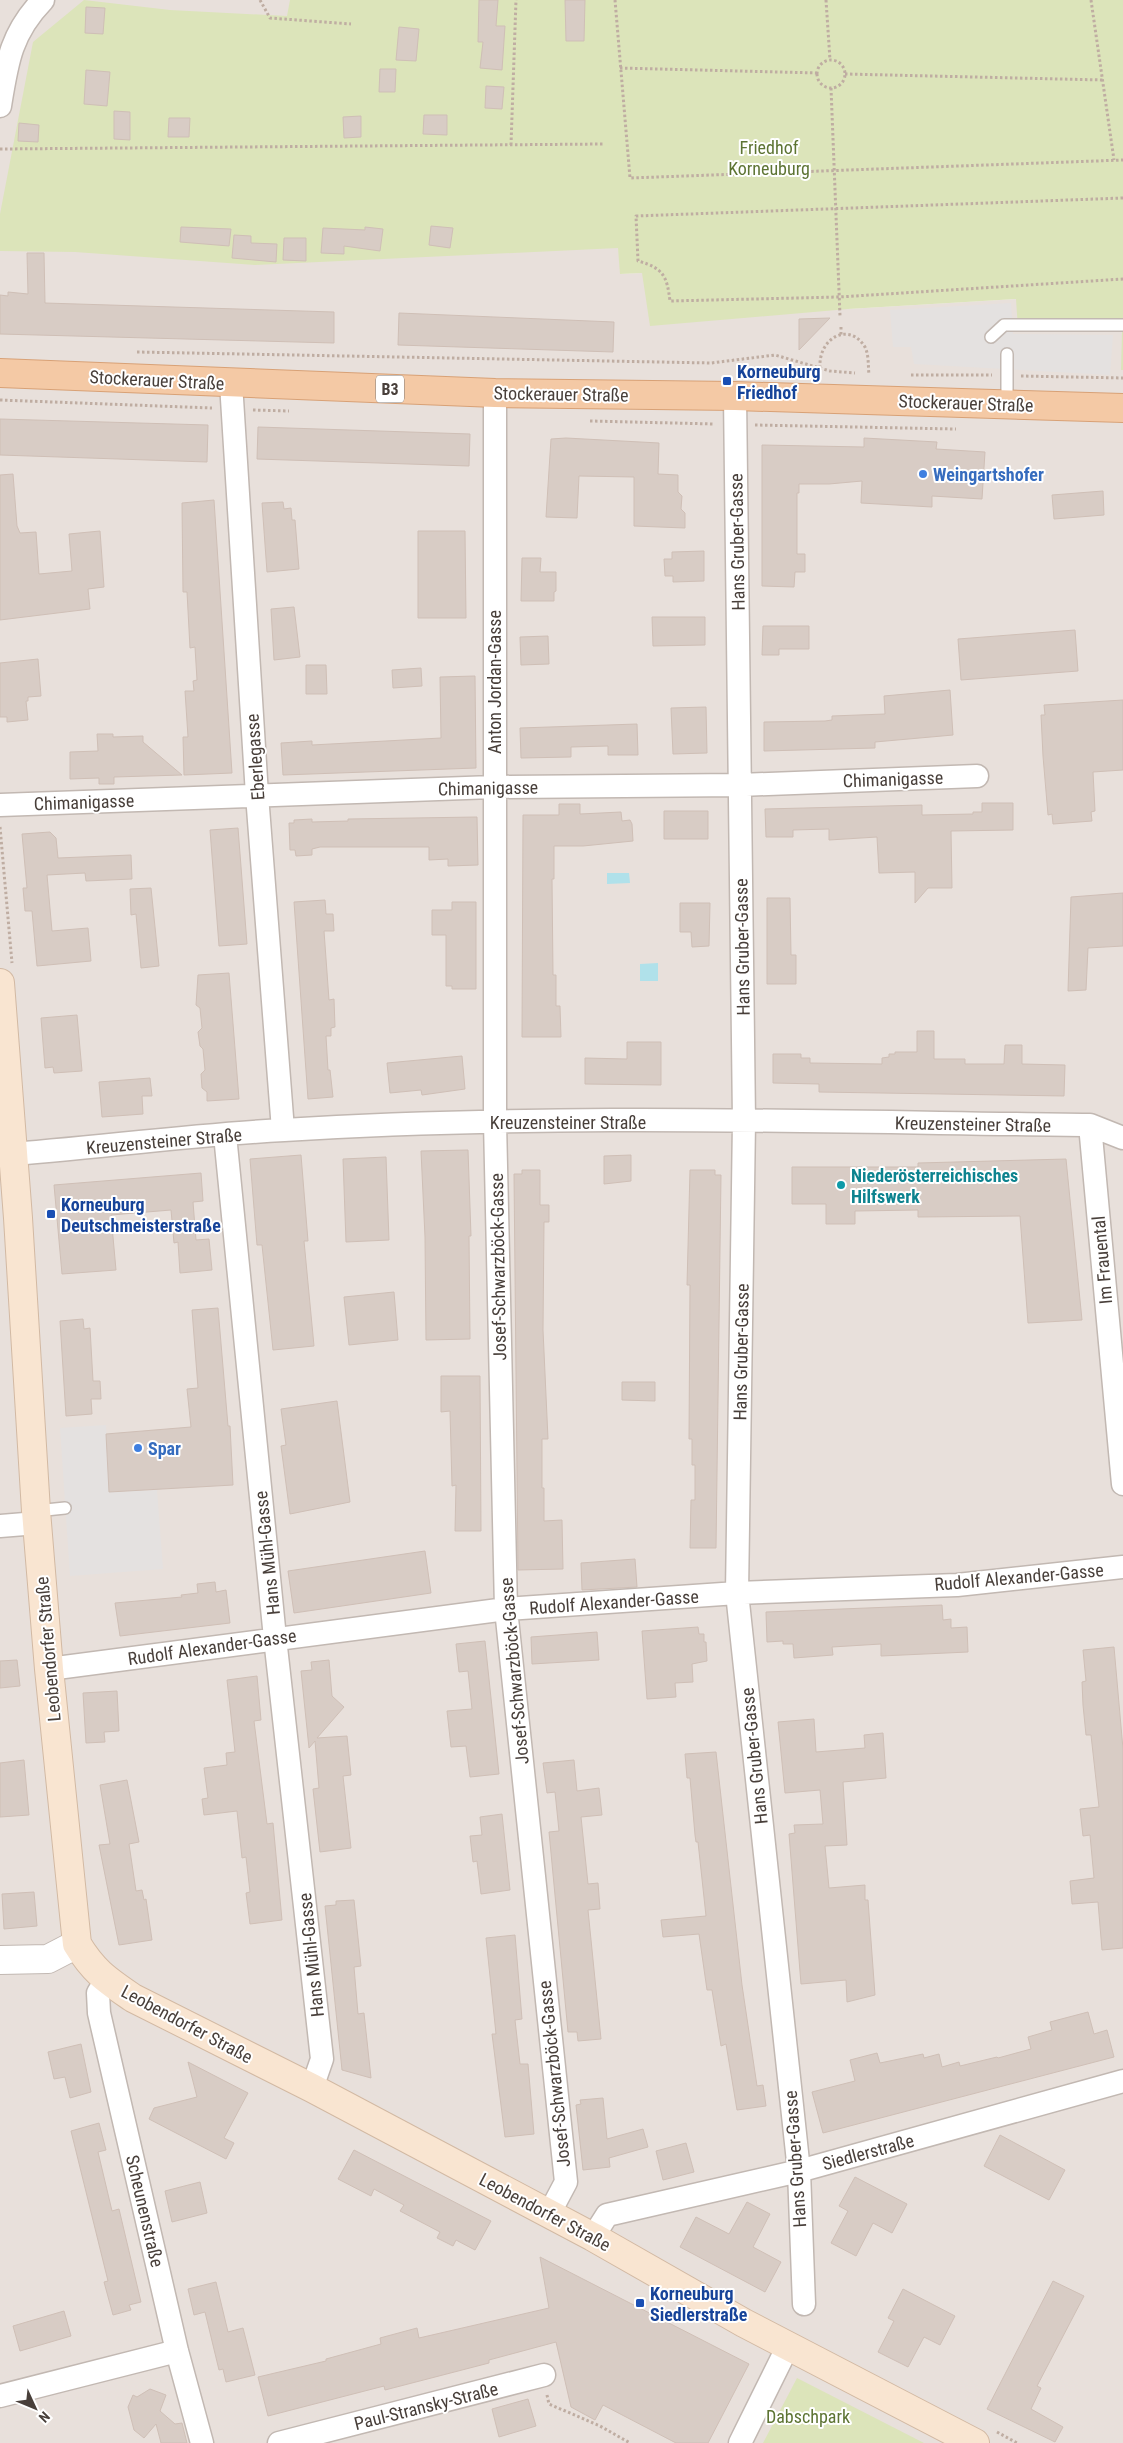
<svg xmlns="http://www.w3.org/2000/svg" width="1123" height="2443" font-family="'Roboto Condensed',sans-serif">
	<rect width="100%" height="100%" fill="#f4f0ec"/>
	<path fill="#e8e0db" d="M0,0H596L621,274L642,273L848,309L1017,299L1018,330L1123,332V2443H0Z"/>
	<path fill="#dce4ba" d="M84,0L170,10L287,16L290,0H1123V370H1121L1122,332L1018,330L1016,299L848,309L650,326L642,273L620,274L618,248L255,265L75,252L0,251V214L33,42Z
		M797,2378L924,2443H763Z"/>
	<path fill="#e4e1e0" d="M1011,303L1013,334L1113,335L1110,375L914,364L911,347H893L890,310Z
		M106,1425L110,1492L157,1490L163,1569L70,1576L60,1428Z"/>
	<path fill="#b0e1ea" d="M607,873H629L630,883L607,884Z
		M658,963V981H640V964Z"/>
	<path fill="#d8ccc5" stroke="#cfbfb6" d="M479,0H498L496,26H505L502,70L480,68L483,42H478Z
		M565,0H585L584,41H566Z
		M86,7L105,8L103,34L85,33Z
		M399,27L419,29L416,61L396,60Z
		M380,69H396L395,92H379Z
		M86,70L110,72L107,106L84,104Z
		M486,86L504,87L502,109L485,108Z
		M114,111L130,112V140L114,139Z
		M424,115H447V135L423,134Z
		M361,116V137L344,138L343,117Z
		M169,118H190L189,137H168Z
		M19,123L39,125L38,142L18,141Z
		M431,226L453,228L450,248L429,245Z
		M181,227L231,229L229,246L180,242Z
		M365,227L383,229L380,251L344,246V254L321,253L323,228L365,230Z
		M234,235L251,236V243L277,244L276,262L232,258Z
		M284,238H306V261L283,260Z
		M27,253H44L45,303L334,312V343L0,334V295L8,296V292L28,294Z
		M399,313L614,322L613,352L398,345Z
		M830,318L799,350V319Z
		M0,419L208,425L207,462L0,455Z
		M258,427L470,434L469,466L257,459Z
		M566,438L659,443L658,474L678,475V492L682,496L681,509L685,513V528L634,526V477L579,476L577,518L546,517L551,439Z
		M864,438L937,442L936,449L985,452L982,499L932,496V507L861,503L862,481L829,484H799V493H797V554H805V572H795L794,587L762,586V445L864,447Z
		M13,474L17,526L20,533L36,532L39,574L72,571L69,534L100,531L104,587L88,589L90,609L0,620V475Z
		M1103,491L1104,515L1054,519L1052,495Z
		M214,500L232,773L184,775L183,737H188L185,691H194L193,681L197,680L195,647L190,648L187,592H183L182,503Z
		M283,502L284,509L291,508L292,520H295L299,569L267,572L262,503Z
		M418,531H465L466,618H418Z
		M704,551V581L673,582V576H665L664,559H672V552Z
		M522,558H541L540,572H556V591L554,592V601H521Z
		M294,607L300,657L274,660L271,609Z
		M652,617H705V645L653,646Z
		M763,626H809V649H779V655H762Z
		M1075,630L1078,671L961,680L958,639Z
		M548,636L549,664L521,665L520,637Z
		M38,659L41,696L28,697V701H26L28,720L7,722V717H0V663Z
		M306,665H326L327,694H306Z
		M421,668L422,686L393,688L392,670Z
		M475,676L476,768L283,775L281,743L312,741V745L441,738L440,677Z
		M950,690L953,735L875,742V748L764,751V722L825,721L832,720V716L885,714L884,696Z
		M1123,700V770L1093,772L1095,811L1091,812L1092,821L1053,824L1052,814L1048,815L1043,756L1041,715H1045L1044,705Z
		M706,707L707,753L673,754L671,708Z
		M637,724L638,755H608V746L571,747V757L521,758L520,728Z
		M97,734H113V737L143,736V742L182,775L114,777V784H99V778L70,779V752L98,751Z
		M982,803H1013V830L951,831L952,888H928L915,903V872L879,873L877,837L829,840V829L793,830V837H766L765,809L922,805V815L973,814V812H982Z
		M559,804H580V814L621,812L622,821L630,820L632,824L633,841L583,846H554V879H552L553,975H556V1006H560L561,1037H522L523,815H559Z
		M664,811H708V839H664Z
		M477,817L478,865L448,866V859L429,860V847H320L312,849V855L296,856L295,850H290L289,823H294V820L312,819V822L348,821V819Z
		M238,828L247,944L219,946L210,830Z
		M50,832L56,838L58,858L131,855L132,879L86,881L85,873L47,875L52,931L88,928L91,961L37,966L32,911H25L23,888H27L22,834Z
		M151,888L159,966L141,968L136,914L131,915L130,889Z
		M1123,893V946L1088,948L1086,990L1068,991L1071,897Z
		M767,898H790L791,955H796V984H767Z
		M325,900L326,914H333L334,931H324L329,1000L334,999L335,1027L331,1028V1036H326L328,1070H330L333,1097L308,1099L294,902Z
		M452,902H476V989H452V986H446V935H432V910H452Z
		M680,903H710L709,946L692,947L691,932H680Z
		M229,973L239,1099L207,1101V1092L202,1088L201,1074L205,1070L203,1049L200,1046L198,1032L202,1028L200,1008L196,1005L198,975Z
		M77,1015L82,1071L54,1073L53,1067L45,1068L41,1018Z
		M917,1031H934V1059H965V1064H1004L1005,1045H1022V1064L1065,1065L1064,1096L819,1092V1084L773,1083V1054H801V1058H810V1063L882,1064V1058L889,1057V1054H895V1052H917Z
		M627,1042H661V1085L585,1084V1058L627,1059Z
		M462,1056L465,1089L422,1095L421,1090L390,1093L387,1063Z
		M150,1078L152,1096H142L143,1114L102,1117L99,1082Z
		M468,1150L471,1236H469L470,1339L426,1340L425,1237L421,1151Z
		M301,1155L308,1241H304L314,1346L273,1350L262,1245H257L250,1159Z
		M631,1155V1181L604,1184V1156Z
		M386,1157L389,1240L346,1242L343,1159Z
		M1066,1159L1082,1320L1028,1323L1020,1216L918,1217V1210L855,1211V1224H826V1204H792V1167H918V1163Z
		M522,1170H540V1205H549V1222H544L543,1330L548,1439H542V1488H544V1521L562,1520L563,1569L518,1570L514,1174H522Z
		M690,1170H715V1175H721L716,1548H690L691,1500H695V1465H692V1439H689L690,1285H687Z
		M201,1173L203,1201L193,1202L196,1240L209,1239L212,1270L180,1273L178,1242L174,1243L171,1210L111,1215L116,1270L62,1274L54,1185Z
		M394,1292L398,1340L349,1345L344,1297Z
		M218,1308L228,1426H230L233,1485L109,1492L106,1434L191,1427L187,1389L198,1388L192,1310Z
		M83,1319L84,1329L90,1328L93,1381H100L101,1399H91L92,1414L66,1416L60,1321Z
		M441,1376H480L481,1531H455L456,1485L452,1486L450,1411L441,1412Z
		M622,1382H655V1401L622,1400Z
		M337,1401L350,1502L290,1514L281,1446L286,1445L281,1409Z
		M425,1551L431,1593L294,1613L288,1571Z
		M635,1559L637,1587L582,1590L581,1563Z
		M215,1582L216,1592L226,1590L230,1623L120,1636L115,1603L182,1597L181,1595L198,1593L197,1584Z
		M942,1605L943,1620L951,1619V1628L967,1627L968,1652L881,1656V1644L832,1647L833,1655L794,1658L793,1644H783V1641L767,1642L766,1612Z
		M698,1627L699,1634H704V1642H706L707,1661L692,1664L693,1682L675,1683L676,1697L647,1699L642,1631Z
		M597,1632L599,1660L532,1664L531,1637Z
		M485,1641L499,1774L470,1777L466,1746L451,1747L447,1711L472,1709L468,1671L459,1672L456,1644Z
		M1114,1647L1123,1749V1948L1102,1950L1098,1902L1072,1904L1070,1881L1094,1878L1090,1835L1083,1836L1080,1809L1099,1807L1091,1735H1086L1083,1705L1082,1682L1086,1681L1083,1650Z
		M17,1660L20,1686L0,1688V1661Z
		M329,1660L332,1696L344,1707L317,1738L347,1736L351,1775L343,1776L351,1848L320,1852L313,1789L319,1788L315,1741L309,1748L301,1671L312,1670L311,1662Z
		M257,1676L261,1720L254,1721L267,1824L273,1823L282,1920L250,1924L246,1893L250,1892L246,1857L242,1858L237,1811L204,1815L202,1799L208,1798L204,1768L227,1765L226,1753L235,1752L227,1680Z
		M117,1691L119,1731L104,1732L105,1742L86,1743L83,1693Z
		M814,1719L816,1752L865,1748L864,1735L883,1733L886,1778L843,1782L847,1845L825,1846L829,1888L865,1885V1900H868L875,1995L847,2002L846,1980L801,1984L789,1834L795,1833L794,1825L823,1824L820,1790L785,1793L778,1722Z
		M716,1752L742,1985L757,2086L763,2085L766,2106L737,2110L726,2044L721,2046L712,1990H707L699,1934L663,1937L661,1920L706,1916L698,1842H696L695,1835L690,1778H687L685,1754Z
		M24,1760L29,1815L0,1817V1763Z
		M574,1760L577,1791L599,1788L602,1815L581,1817L588,1884L598,1883L600,1909L588,1910L601,2039L578,2041L577,2032H568L549,1832L559,1831L555,1792L547,1793L543,1763Z
		M127,1780L139,1842L129,1844L136,1891L142,1890L144,1900L146,1899L152,1940L119,1945L99,1845L110,1844L100,1785Z
		M502,1814L510,1890L481,1894L477,1861L473,1862L470,1836L482,1835L480,1817Z
		M34,1892L37,1926L4,1929L2,1894Z
		M354,1900L361,1966L354,1967L358,2014L364,2013L371,2078L342,2070L328,1935L325,1906L336,1905V1901Z
		M515,1935L522,2019L515,2020L520,2064H528L534,2134L505,2137L492,2034H496L486,1938Z
		M1088,2012L1094,2034L1107,2030L1114,2057L823,2133L812,2092L855,2081L850,2060L877,2053L880,2063L923,2054L924,2058L939,2054L942,2067L959,2062L960,2066L997,2057L998,2058L1031,2049L1028,2037L1052,2030L1050,2022Z
		M81,2044L91,2092L70,2098L65,2077L54,2079L48,2052Z
		M188,2062L248,2093L224,2138L234,2143L226,2159L149,2119L154,2108L197,2097Z
		M603,2098L607,2139L643,2129L648,2147L609,2158L610,2167L583,2170L576,2105L581,2104L580,2100Z
		M99,2123L106,2150L98,2152L112,2211L119,2209L141,2302L129,2305L131,2310L113,2315L104,2282L108,2281L71,2131Z
		M1000,2135L1065,2170L1049,2200L984,2166Z
		M686,2143L694,2172L663,2180L656,2151Z
		M354,2150L491,2221L475,2250L456,2240L453,2246L437,2238L440,2232L400,2211L404,2205L374,2189L371,2196L338,2179Z
		M855,2177L907,2204L892,2233L873,2223L856,2256L831,2243L848,2211L839,2206Z
		M200,2182L207,2213L172,2222L165,2191Z
		M747,2202L770,2214L753,2247L781,2262L765,2292L680,2247L696,2217L729,2234Z
		M540,2257L749,2364L708,2443H676L603,2405L595,2420L571,2407L556,2342L489,2360V2363L385,2390L384,2386L268,2416L258,2377L326,2361V2359L381,2344L380,2338L417,2328L419,2338L549,2308Z
		M1053,2281L1084,2296L1037,2386L1041,2388L1031,2409L1063,2427L1055,2442L987,2409Z
		M216,2282L228,2332L243,2328L255,2375L226,2382L223,2369L219,2370L205,2312L194,2315L188,2289Z
		M903,2289L955,2316L940,2345L924,2337L908,2367L878,2352L894,2321L888,2318Z
		M64,2311L71,2336L20,2351L13,2326Z
		M150,2389L166,2395L160,2411L175,2424L182,2423L187,2443H161L156,2424L144,2438L134,2430L128,2407L133,2395L137,2397Z
		M528,2399L536,2426L499,2437L492,2409Z"/>
	<g fill="none" stroke-linecap="round" stroke-linejoin="round">
		<defs>
			<path id="service" d="M991,337L1004,325H1123
				M1007,354V405
				M36,1511L65,1508"/>
			<path id="minor" d="M0,106C7,62 11,33 43,0
				M231,383L257,795L283,1130
				M495,393V1122L506,1609L566,2182L549,2214
				M735,396L744,1121L737,1593L799,2171L804,2304
				M0,805L493,787L740,785L977,776
				M1090,1125L1123,1484
				M225,1135L275,1638L322,2059L312,2088
				M0,1155C95,1148 189,1135 284,1130C552,1113 822,1122 1090,1125L1123,1138
				M0,1526L37,1523
				M49,1669L506,1609L737,1593L957,1585L1123,1567
				M106,1980L98,1993L99,2013L177,2351L202,2443
				M593,2237L607,2215L799,2171L1123,2081
				M0,2396L177,2351
				M279,2443L544,2375
				M740,2443L788,2346"/>
			<path id="tertiary" d="M0,1960L48,1959L77,1944"/>
			<path id="secondary" d="M0,983L18,1218L36,1511L49,1669L77,1944C94,1972 107,1980 133,1998L312,2088L593,2237L744,2323L975,2443"/>
			<path id="primary" d="M0,373L495,393L735,396L1123,408"/>
		</defs>
		<use href="#service" stroke="#c2b8b2" stroke-width="14"/>
		<use href="#minor" stroke="#c2b8b2" stroke-width="25"/>
		<use href="#tertiary" stroke="#c2b8b2" stroke-width="30"/>
		<use href="#secondary" stroke="#d2b9a3" stroke-width="30"/>
		<use href="#primary" stroke="#d8a176" stroke-width="30"/>
		<path stroke="#bfada2" stroke-width="3" stroke-dasharray="2.5 2.5" stroke-linecap="butt" d="M260,0L270,18L351,24
			M615,0L630,178L1123,160
			M826,0L830,60
			M1091,0L1114,160
			M817 74a14 14 0 1 1 28 0a14 14 0 1 1-28 0Z
			M620,68L818,73
			M845,74L1103,80
			M831,88L840,316
			M511,145L516,0
			M0,149L603,144
			M1123,198L636,216L638,261C664,268 667,277 670,301L839,297L1123,279
			M841,327V336
			M137,352L711,363L775,355L830,371L855,373
			M820,368C818,338 849,321 865,347C869,355 868,366 869,375
			M911,375H992
			M1021,376L1123,378
			M0,400L212,408
			M253,410L289,411
			M590,421L714,424
			M755,425L956,429
			M0,827L12,963
			M547,2395L549,2404L600,2426L630,2443
			M997,2432L1017,2443"/>
		<use href="#service" stroke="#fff" stroke-width="11"/>
		<use href="#minor" stroke="#fff" stroke-width="22"/>
		<use href="#tertiary" stroke="#fff" stroke-width="28"/>
		<use href="#secondary" stroke="#f9e5d1" stroke-width="28"/>
		<use href="#primary" stroke="#f4c9a5" stroke-width="28"/>
	</g>
	<g fill="#1a4fb4" stroke="#fff" stroke-width="2">
		<rect x="722" y="376" width="10" height="10" rx="2.5"/>
		<rect x="46" y="1209" width="10" height="10" rx="2.5"/>
		<rect x="635" y="2298" width="10" height="10" rx="2.5"/>
	</g>
	<g fill="#3f7fe0" stroke="#fff" stroke-width="2">
		<circle cx="923" cy="474" r="5"/>
		<circle cx="138" cy="1448" r="5"/>
	</g>
	<circle fill="#0f9aa8" stroke="#fff" stroke-width="2" cx="841" cy="1185" r="5"/>
	<g text-anchor="middle" dominant-baseline="central" stroke-width="4" stroke-linejoin="round" paint-order="stroke">
		<rect fill="#fff" stroke="#7f7975" stroke-width="1" x="376" y="375.5" width="28" height="27" rx="4"/>
		<g font-size="16" font-weight="bold" fill="#483f3a">
			<text x="390" y="389">B3</text>
		</g>
		<g font-size="18" fill="#5d7433" stroke="#fff">
			<text x="769" y="147">Friedhof<tspan x="769" dy="21">Korneuburg</tspan></text>
			<text x="808" y="2416">Dabschpark</text>
		</g>
		<g font-size="18" font-weight="bold" fill="#164399" stroke="#fff" text-anchor="start">
			<text x="737" y="371">Korneuburg<tspan x="737" dy="21">Friedhof</tspan></text>
			<text x="61" y="1204">Korneuburg<tspan x="61" dy="21">Deutschmeisterstraße</tspan></text>
			<text x="650" y="2293">Korneuburg<tspan x="650" dy="21">Siedlerstraße</tspan></text>
		</g>
		<g font-size="18" fill="#483f3a" stroke="#fff">
			<text transform="translate(157 380) rotate(3)">Stockerauer Straße</text>
			<text transform="translate(561 394) rotate(1)">Stockerauer Straße</text>
			<text transform="translate(966 403) rotate(2)">Stockerauer Straße</text>
			<text transform="translate(737 542) rotate(-91)">Hans Gruber-Gasse</text>
			<text transform="translate(494 682) rotate(-90)">Anton Jordan-Gasse</text>
			<text transform="translate(255 757) rotate(-94)">Eberlegasse</text>
			<text transform="translate(893 779) rotate(-2)">Chimanigasse</text>
			<text transform="translate(488 788) rotate(-1)">Chimanigasse</text>
			<text transform="translate(84 802) rotate(-2)">Chimanigasse</text>
			<text transform="translate(742 947) rotate(-91)">Hans Gruber-Gasse</text>
			<text x="568" y="1122">Kreuzensteiner Straße</text>
			<text transform="translate(973 1124) rotate(1)">Kreuzensteiner Straße</text>
			<text transform="translate(164 1141) rotate(-5)">Kreuzensteiner Straße</text>
			<text transform="translate(1102 1260) rotate(-95)">Im Frauental</text>
			<text transform="translate(498 1267) rotate(-91)">Josef-Schwarzböck-Gasse</text>
			<text transform="translate(741 1352) rotate(-89)">Hans Gruber-Gasse</text>
			<text transform="translate(267 1553) rotate(-96)">Hans Mühl-Gasse</text>
			<text transform="translate(1019 1577) rotate(-5)">Rudolf Alexander-Gasse</text>
			<text transform="translate(614 1602) rotate(-4)">Rudolf Alexander-Gasse</text>
			<text transform="translate(212 1647) rotate(-8)">Rudolf Alexander-Gasse</text>
			<text transform="translate(48 1649) rotate(-95)">Leobendorfer Straße</text>
			<text transform="translate(514 1671) rotate(-95)">Josef-Schwarzböck-Gasse</text>
			<text transform="translate(754 1756) rotate(-96)">Hans Gruber-Gasse</text>
			<text transform="translate(311 1955) rotate(-96)">Hans Mühl-Gasse</text>
			<text transform="translate(187 2024) rotate(28)">Leobendorfer Straße</text>
			<text transform="translate(554 2074) rotate(-96)">Josef-Schwarzböck-Gasse</text>
			<text transform="translate(868 2152) rotate(-15)">Siedlerstraße</text>
			<text transform="translate(795 2159) rotate(-94)">Hans Gruber-Gasse</text>
			<text transform="translate(145 2211) rotate(77)">Scheunenstraße</text>
			<text transform="translate(545 2212) rotate(28)">Leobendorfer Straße</text>
			<text transform="translate(426 2406) rotate(-14)">Paul-Stransky-Straße</text>
		</g>
		<g font-size="18" font-weight="bold" fill="#366cbe" stroke="#fff" text-anchor="start">
			<text x="933" y="474">Weingartshofer</text>
			<text x="148" y="1448">Spar</text>
		</g>
		<g font-size="18" font-weight="bold" fill="#0d838f" stroke="#fff" text-anchor="start">
			<text x="851" y="1175">Niederösterreichisches<tspan x="851" dy="21">Hilfswerk</tspan></text>
		</g>
	</g>
	<g transform="translate(35 2408) rotate(134)" stroke="#ffffff" stroke-width="4" paint-order="stroke">
	<path d="M0-4L9 19L0 12L-9 19Z" fill="#483f3a"/>
	<text y="-8" font-size="14" font-weight="bold" text-anchor="middle" fill="#483f3a">N</text>
	</g>
</svg>
